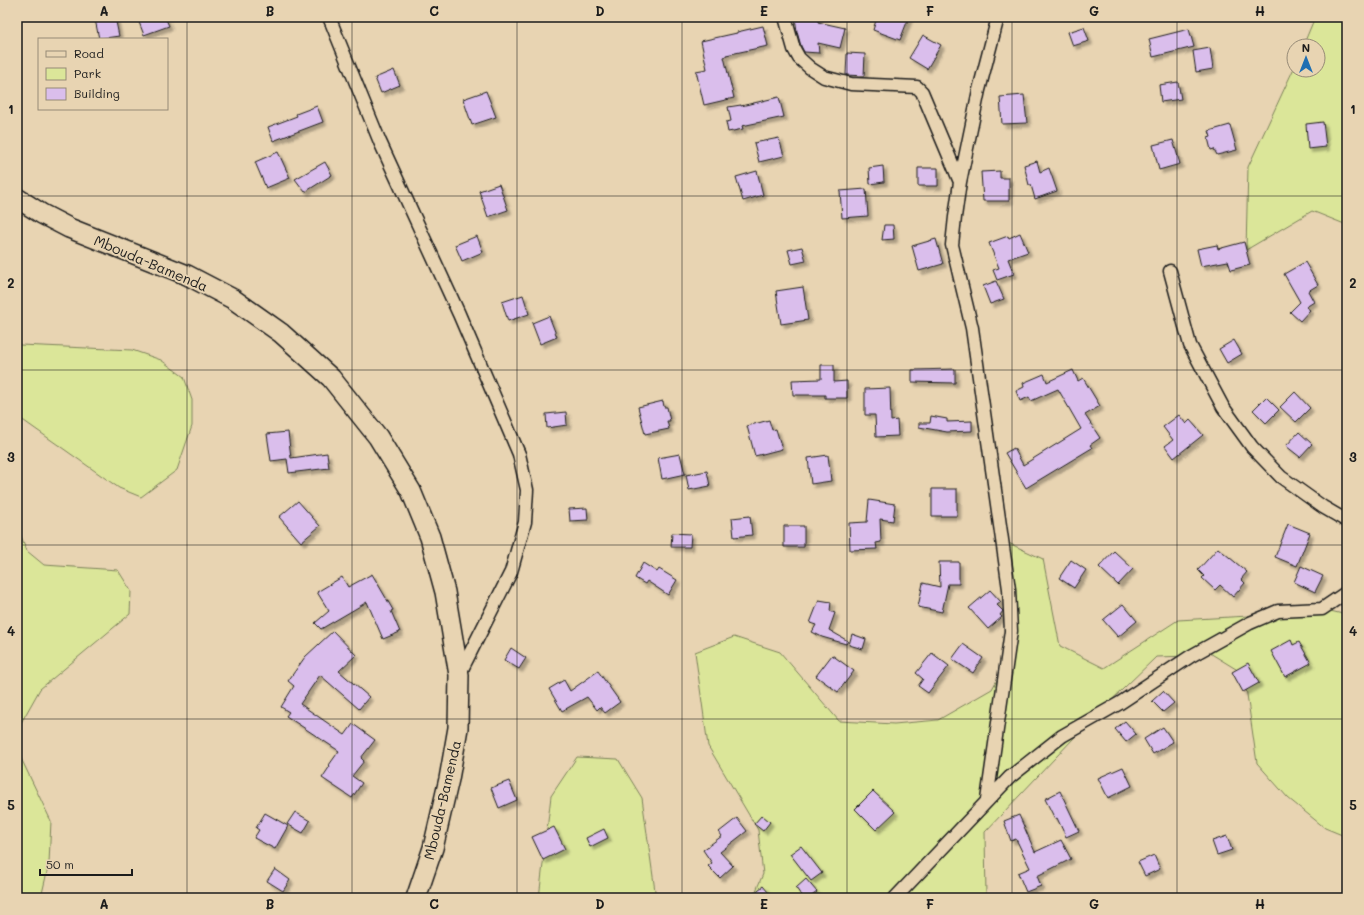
<svg xmlns="http://www.w3.org/2000/svg" width="1364" height="915" font-family="Mali,sans-serif">
	<defs>
		<filter id="shadow"><feDropShadow dx="3.5" dy="3.5" stdDeviation="1" flood-color="#0004"/></filter>
	</defs>
	<rect width="100%" height="100%" fill="#e8d4b2"/>
	<filter id="ink" filterUnits="userSpaceOnUse"><feTurbulence type="fractalNoise" baseFrequency=".025" numOctaves="2"/><feDisplacementMap in="SourceGraphic" scale="8" xChannelSelector="R" yChannelSelector="G"/><feConvolveMatrix kernelMatrix="1 2 1 2 8 2 1 2 1" color-interpolation-filters="sRGB"/></filter>
	<g filter="url(#ink)">
		<path fill="#dbe699" stroke="#7c815a" d="M1315,17H1347V225L1312,211L1246,250L1248,167L1294,68V70H1318V46H1303Z
			M17,343L20,345L132,350L161,360L184,377L192,400V426L177,470L141,497L119,488L17,416Z
			M17,526L27,551L44,565L118,570L131,591L130,614L40,689L17,730L18,752L51,821L49,863L41,898H17Z
			M1002,540L1043,559L1060,646L1104,668L1178,620L1266,615L1322,609L1347,615V837L1325,828L1288,798L1257,763L1244,674L1205,650L1191,656L1156,657L1091,720L985,832L986,898H753L763,874L758,830L708,746L695,652L734,637L780,652L839,721L894,724L938,720L992,689L1008,660Z
			M577,757L618,759L642,798L656,898H539L551,796Z"/>
		<path fill="#dabeec" stroke="#1c1c1c" filter="url(#shadow)" d="M106,17H115L119,36L99,39L95,19Z
			M137,17H165L169,26L144,35Z
			M795,17H818V22L845,28L840,48L818,43L819,53L804,52L801,46L797,32Z
			M877,17H909L900,40L873,30Z
			M763,26L768,46L726,55V56L724,57L734,98L704,105L696,71L707,69L701,41L737,33V32Z
			M1084,27L1089,41L1073,46L1068,32Z
			M1189,29L1194,47L1153,57L1149,39Z
			M923,35L941,45L927,69L909,58Z
			M1210,48L1213,69L1196,72L1193,51Z
			M847,53L865,54L864,76L846,75Z
			M394,70L400,85L381,93L375,78Z
			M1178,82L1181,99L1161,102L1159,85Z
			M486,91L496,117L472,125L463,99Z
			M1024,95L1027,123L1002,124L1000,97Z
			M779,97L784,117L742,126L743,129L728,132L726,122L731,121L728,107L741,105V106Z
			M317,106L323,122L273,141L268,127L297,116L296,114Z
			M1323,122L1326,147L1308,149L1306,124Z
			M1230,125L1237,150L1217,155L1214,149L1211,150L1208,138L1211,137L1209,131Z
			M779,138L784,156L759,162L754,143Z
			M1173,140L1180,164L1159,170L1153,145Z
			M278,152L290,178L266,188L255,162Z
			M1037,161L1040,172L1049,168L1057,191L1035,199L1031,185H1029L1024,165Z
			M325,162L332,175L305,192L295,179Z
			M883,166L884,182L870,184L869,168Z
			M918,168H938V186H918Z
			M757,171L763,195L743,201L736,177Z
			M1000,171V178H1009V201H983L981,172Z
			M499,184L508,210L488,217L479,191Z
			M866,189L868,216L842,218L840,191Z
			M884,225H893L894,239L882,240Z
			M1020,233L1028,252L1008,259L1014,274L997,280L993,270L999,268L989,243L1008,236L1009,238Z
			M477,236L483,252L462,261L455,245Z
			M936,239L943,264L919,271L912,246Z
			M1244,242L1250,265L1231,270L1228,261L1201,266L1197,249L1217,245L1218,249Z
			M802,247L806,261L792,264L788,250Z
			M1305,262L1318,285L1308,291L1314,302L1306,307L1310,310L1300,321L1290,312L1300,302L1284,274Z
			M996,281L1004,299L990,304L983,286Z
			M803,287L808,320L781,324L776,291Z
			M523,295L529,314L508,321L502,302Z
			M549,316L557,337L540,344L532,323Z
			M1234,340L1242,354L1227,363L1219,349Z
			M821,365H834V382L847,381V398H825V395H793L792,380L821,379Z
			M955,369V383L912,382V370Z
			M1073,370L1078,381L1083,378L1100,406L1085,415L1100,438L1090,445L1092,448L1026,488L1005,453L1014,448L1023,465L1081,429L1058,389L1031,401L1029,397L1020,401L1016,391L1024,387L1023,383L1044,374L1047,382Z
			M890,388L891,421L897,420L898,436L876,437L875,415H865V389Z
			M1295,392L1310,408L1296,422L1280,407Z
			M1266,397L1279,410L1266,423L1253,410Z
			M663,401L664,407H667L670,421H667L669,429L645,434L638,407Z
			M566,412L567,425L547,428L546,414Z
			M1179,415L1186,424L1190,420L1203,435L1174,458L1165,446L1173,440L1163,427Z
			M931,416L947,419V422L972,421V431L947,432L919,427V423H930Z
			M769,420L772,430L776,429L782,449L755,456L747,426Z
			M288,432L291,458L327,453L329,468L289,473L287,459L271,461L267,434Z
			M1299,432L1312,444L1300,457L1286,446Z
			M680,454L685,474L662,479L658,458Z
			M828,455L831,481L811,484L808,458Z
			M707,471L710,486L689,490L686,475Z
			M932,489H957V516H932Z
			M869,500L895,504L893,521L880,519L881,542L876,543L877,549L850,550L849,523L867,522Z
			M298,501L320,526L301,542L279,517Z
			M587,508L588,520L570,521L569,509Z
			M750,516L752,535L734,537L732,518Z
			M1288,524L1310,533L1297,566L1275,557Z
			M784,526H804V547H784Z
			M672,533L691,534L690,547H671Z
			M1218,548L1247,572L1241,579L1245,583L1233,597L1220,585L1215,590L1202,578L1204,576L1198,570Z
			M1114,551L1133,569L1118,585L1099,567Z
			M1071,560L1086,570L1074,588L1059,578Z
			M939,562H959V584H948L942,612L918,607L923,583L940,587Z
			M643,563L657,572L659,569L677,580L668,595L647,581L645,584L635,578Z
			M1301,566L1323,576L1315,592L1294,582Z
			M372,574L393,610L391,611L400,632L383,639L367,602L321,629L315,623L329,611L317,592L342,577L348,587Z
			M990,590L1001,602L997,605L1003,611L1000,615L1002,617L988,629L969,608Z
			M819,600L831,602L830,611L835,613L829,630L848,641L846,644L822,637L812,632L816,625L810,623Z
			M1123,604L1137,621L1118,637L1103,620Z
			M333,631L356,655L339,671L369,697L359,709L320,675L300,704L345,735L353,724L375,740L361,758L364,761L352,776L362,783L352,798L322,778L330,766L329,765L339,751L286,716L289,712L281,707L294,686L288,681L305,657Z
			M852,634L866,639L863,649L849,645Z
			M1291,640L1293,645L1299,642L1311,663L1285,677L1271,651Z
			M963,644L983,658L973,673L952,659Z
			M511,648L526,658L519,669L504,660Z
			M932,653L949,666L928,693L918,686L923,679L916,673Z
			M832,655L854,671L838,692L816,676Z
			M1248,663L1259,683L1243,692L1232,672Z
			M598,671L620,702L605,713L600,707L597,710L587,697L562,711L549,689L564,680L570,691Z
			M1163,691L1174,703L1163,712L1152,701Z
			M1125,721L1136,734L1126,742L1115,729Z
			M1163,727L1173,742L1153,754L1144,739Z
			M1123,767L1132,786L1108,798L1098,778Z
			M509,781L517,800L499,808L491,788Z
			M873,791L895,812L876,830L855,809Z
			M1060,791L1079,831L1066,837L1057,818L1055,819L1045,799Z
			M295,812L310,821L303,833L287,824Z
			M265,813L288,826L275,849L254,838L259,830L256,828Z
			M762,815L770,822L763,831L754,824Z
			M1019,815L1035,852L1061,840L1071,859L1037,876L1041,886L1026,892L1018,873L1030,868L1016,839L1011,841L1004,821Z
			M737,818L747,831L720,852L733,866L720,878L708,866L712,863L703,850L722,836L719,832Z
			M554,827L565,849L543,860L532,837Z
			M604,829L608,838L590,847L586,838Z
			M1227,836L1232,850L1217,855L1212,841Z
			M801,846L822,873L811,881L790,854Z
			M1154,855L1160,869L1145,876L1138,862Z
			M275,869L290,880L283,891L267,881Z
			M806,879L817,892L809,898H803L796,888Z
			M763,886L773,898H748Z"/>
		<g fill="none" stroke-linecap="round" stroke-linejoin="round">
			<defs>
				<path id="minor" d="M329,17L380,142L459,314L519,454L527,490L525,522L511,572L459,675
					M785,17L794,49L799,58L810,68L824,77L851,84L917,87L922,92L960,182
					M1170,271L1190,345L1223,407L1252,447L1281,477L1323,507L1347,521
					M987,800L1011,631L1009,589L972,328L952,245L955,217L960,182L979,90L998,17
					M895,898L1010,777L1062,736L1120,703L1191,656L1250,623L1278,611L1322,609L1347,592"/>
				<path id="trunk" d="M17,198L42,214L69,228L187,275L233,299L281,333L331,378L378,437L411,491L430,537L445,592L459,675L458,728L449,779L433,848L416,898"/>
			</defs>
			<use href="#minor" stroke="#1c1c1c" stroke-width="15"/>
			<use href="#trunk" stroke="#1c1c1c" stroke-width="22"/>
			<use href="#minor" stroke="#e8d4b2" stroke-width="12"/>
			<use href="#trunk" stroke="#e8d4b2" stroke-width="19"/>
		</g>
	</g>
	<path fill="none" stroke="#1c1c1c" stroke-width="1" stroke-opacity="0.55" d="M187,17V898M352,17V898M517,17V898M682,17V898M847,17V898M1012,17V898M1177,17V898M17,196H1347M17,370H1347M17,545H1347M17,719H1347"/>
	<g text-anchor="middle" dominant-baseline="central" stroke-width="3.5" stroke-linejoin="round" paint-order="stroke">
		<g font-size="14" fill="#1c1c1c" stroke="#e8d4b2">
			<text transform="translate(151 263) rotate(23)">Mbouda-Bamenda</text>
			<text transform="translate(442 800) rotate(-77)">Mbouda-Bamenda</text>
		</g>
	</g>
	<rect width="1364" height="915" fill="none" stroke="#e8d4b2" stroke-width="44"/>
	<rect x="38" y="38" width="130" height="72" fill="#e8d4b2" stroke="#968a76"/>
	<rect x="46" y="51" width="20" height="6" fill="#e8d4b2" stroke="#968a76"/>
	<text x="74" y="58" font-size="12" fill="#1c1c1c">Road</text>
	<rect x="46" y="68" width="20" height="12" fill="#dbe699" stroke="#968a76"/>
	<text x="74" y="78" font-size="12" fill="#1c1c1c">Park</text>
	<rect x="46" y="88" width="20" height="12" fill="#dabeec" stroke="#968a76"/>
	<text x="74" y="98" font-size="12" fill="#1c1c1c">Building</text>
	<g transform="translate(1306 58)"><circle r="19" fill="#e8d4b2" stroke="#968a76"/>
	<path d="M0-3L7 15L0 10L-7 15Z" fill="#1f6fb2"/>
	<text y="-6" font-size="11" font-weight="bold" text-anchor="middle" fill="#1c1c1c">N</text>
	</g>
	<path d="M40 869v6h92v-6" fill="none" stroke="#1c1c1c" stroke-width="2"/>
	<text x="46" y="869" font-size="12" fill="#1c1c1c" stroke="#e8d4b2" stroke-width="3" paint-order="stroke">50 m</text>
	<rect x="22" y="22" width="1320" height="871" fill="none" stroke="#1c1c1c" stroke-width="1.5"/>
	<g font-size="13" text-anchor="middle" font-weight="bold" fill="#1c1c1c">
		<text x="104" y="16">A</text>
		<text x="270" y="16">B</text>
		<text x="434" y="16">C</text>
		<text x="600" y="16">D</text>
		<text x="764" y="16">E</text>
		<text x="930" y="16">F</text>
		<text x="1094" y="16">G</text>
		<text x="1260" y="16">H</text>
		<text x="11" y="114">1</text>
		<text x="1353" y="114">1</text>
		<text x="11" y="288">2</text>
		<text x="1353" y="288">2</text>
		<text x="11" y="462">3</text>
		<text x="1353" y="462">3</text>
		<text x="11" y="636">4</text>
		<text x="1353" y="636">4</text>
		<text x="11" y="810">5</text>
		<text x="1353" y="810">5</text>
		<text x="104" y="909">A</text>
		<text x="270" y="909">B</text>
		<text x="434" y="909">C</text>
		<text x="600" y="909">D</text>
		<text x="764" y="909">E</text>
		<text x="930" y="909">F</text>
		<text x="1094" y="909">G</text>
		<text x="1260" y="909">H</text>
	</g>
</svg>
